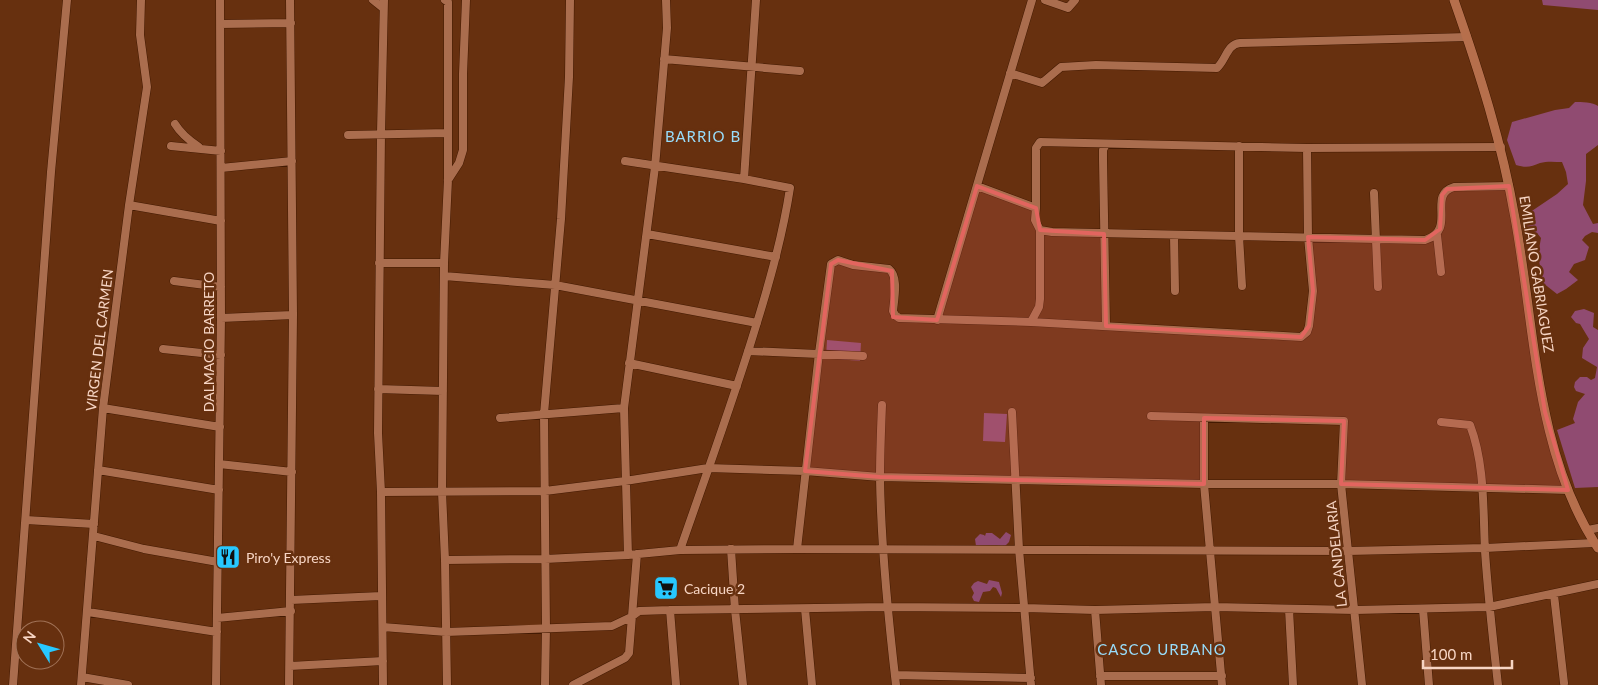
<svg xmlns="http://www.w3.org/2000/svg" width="1598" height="685" font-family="Lato,sans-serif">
	<rect width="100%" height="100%" fill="#67300f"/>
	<path fill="#904b71" d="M1542,0H1598V10L1543,5Z
		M1575,102C1581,102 1593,102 1598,106V145L1586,154V181L1583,205L1593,224L1598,223V233L1592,232L1585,236L1582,240L1589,247L1585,260L1574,264L1569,272L1578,280L1566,289L1557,294L1543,283L1538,255L1541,238L1537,233L1526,232L1523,217L1557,194L1568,184L1566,172L1562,162C1555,162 1547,161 1540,163C1531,167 1526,168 1516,165L1507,140L1512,122L1555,110L1569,108Z
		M1584,309L1594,313L1593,327L1598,330V487L1575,488L1557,430L1575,423L1573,419L1578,402L1585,394L1576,391L1574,387L1575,382L1580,377H1587L1591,380L1595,378L1597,367L1582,358L1583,348L1589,339L1580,324L1576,323L1571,317L1575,311Z
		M827,340L861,343L860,361L826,358Z
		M984,413L1007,414L1005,442L983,441Z
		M1006,532L1011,535L1009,542L1004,547C994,544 986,546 976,546L975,539L980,534L984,535L985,536L986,533H992L1000,539Z
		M989,580L999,582L1002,593L1001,597L996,588L993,587L990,591L983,592L979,602L974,601L972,597L974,593L971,587L974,583L978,581L987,584Z"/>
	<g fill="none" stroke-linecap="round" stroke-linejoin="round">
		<defs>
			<path id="minor" d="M373,0L383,8
				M445,0L448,2V180L444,263L442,492L445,560L447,685
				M666,0L667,28L655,167L624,408L628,555L680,550L797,549L1348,551L1485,548L1594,543
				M1045,0L1068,8L1075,0
				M220,24L291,23
				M664,59L800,71
				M1010,73L1042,83L1061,67L1096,65L1217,68C1226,60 1227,44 1240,43L1467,37
				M175,124C181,134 190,141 199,147
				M348,135L448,133
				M171,146L221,151
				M1239,146V236L1242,286
				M625,161L744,179L790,188C782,240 767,291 751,342C729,412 704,481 680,550
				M221,168L292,161
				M744,179L756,0
				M448,180L459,163L463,150V74L466,0
				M977,186L1036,208L1035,220L1040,230L1052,232L1425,240C1458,230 1426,195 1454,187L1509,186
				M1374,193L1378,287
				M129,205L221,221
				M1036,208V148L1040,142L1307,148L1501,147
				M647,234L776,257
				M1437,235L1441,272
				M1174,236L1175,291
				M379,263H444
				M444,276L555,285L757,323
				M174,281L221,287
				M221,318L293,315
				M937,320L1032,0
				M1031,322L1301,337L1307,332L1309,326L1313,291L1308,237L1307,148
				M1106,326L1103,160V150L1106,144
				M163,349L221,355
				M748,351L863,356
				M629,363L737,386
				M378,389L443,391
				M882,405C881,429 880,453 880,478C881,547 888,616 896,685
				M103,408L220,427
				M1012,412L1019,549L1031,685
				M1151,416L1344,421L1341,484L1362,685
				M500,418L624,408
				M1204,418V484L1222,685
				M1441,422L1470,425C1485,464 1483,510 1485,551C1488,596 1493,640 1498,685
				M219,464L292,472
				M98,470L219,490
				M381,492L545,491L625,481L708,468L805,471L880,477L1204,484H1341L1568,490
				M26,520L94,524
				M1588,530L1598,528
				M94,536L144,549L218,562
				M731,549L735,610L743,685
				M797,549L819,353L831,264L838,260L853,265L889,269C899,277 894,299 893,311L895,315L899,318L1031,322L1039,307L1040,299V230
				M445,560L545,559L628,555
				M1554,595L1564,683
				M291,600L381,596
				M805,609L812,685
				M1289,609L1293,685
				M1423,609L1429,685
				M670,610L676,685
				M1095,610L1101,685
				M88,612L217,632
				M217,618L291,611
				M383,627L446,632L612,626L631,617L639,611L670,610L887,607L1025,608L1095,610L1215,607L1355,610L1489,607L1598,584
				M290,666L383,661
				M895,675L1031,678
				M1100,676H1222
				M82,677L128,685
				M13,685L51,172L67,0
				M81,685L103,408L129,205L147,87L140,35L141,0
				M216,685L221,318L220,0
				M289,685L293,315L290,0
				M383,685L381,492L378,433L381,133L384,0
				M545,685L546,628L544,414L561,219L569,77L570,0
				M573,685L625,658L629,653L637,554"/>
			<path id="major" d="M1454,0C1479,71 1502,143 1515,218C1535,326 1535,454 1598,548"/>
		</defs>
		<use href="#minor" stroke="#431a02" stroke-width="9"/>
		<use href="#major" stroke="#431a02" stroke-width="10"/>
		<use href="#minor" stroke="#aa6d4e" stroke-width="8"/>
		<use href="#major" stroke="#b66f4c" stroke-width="9"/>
	</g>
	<path fill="#e2655f" fill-opacity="0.2" stroke="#e2655f" stroke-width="4" stroke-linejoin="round" d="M977,186L1036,208L1040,230L1104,234L1106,326L1301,337L1309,326L1313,291L1308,237L1425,240L1440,229L1442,195L1447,189L1509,186L1545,412L1568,490L1341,484L1344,421L1204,418V484L880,477L805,471L831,264L838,260L892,271L893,317L937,320Z"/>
	<defs>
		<symbol id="restaurant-square" viewBox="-11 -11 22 22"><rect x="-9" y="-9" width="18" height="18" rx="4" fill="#27c8ff" stroke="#67300f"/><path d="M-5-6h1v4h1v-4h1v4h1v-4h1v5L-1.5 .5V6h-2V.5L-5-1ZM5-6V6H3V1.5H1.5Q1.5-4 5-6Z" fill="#111"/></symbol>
		<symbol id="supermarket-square" viewBox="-11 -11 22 22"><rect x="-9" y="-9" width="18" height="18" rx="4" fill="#27c8ff" stroke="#67300f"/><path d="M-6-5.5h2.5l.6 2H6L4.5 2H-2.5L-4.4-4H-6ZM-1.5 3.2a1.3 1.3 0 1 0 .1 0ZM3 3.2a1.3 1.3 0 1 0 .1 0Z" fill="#111"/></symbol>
	</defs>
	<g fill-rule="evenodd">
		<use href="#restaurant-square" x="214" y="543" width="28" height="28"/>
		<use href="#supermarket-square" x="652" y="574" width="28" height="28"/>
	</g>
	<g text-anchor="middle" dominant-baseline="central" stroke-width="5" stroke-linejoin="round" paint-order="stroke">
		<g font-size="14" fill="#f7d5c4" stroke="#67300f">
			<text transform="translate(1537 274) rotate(81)">EMILIANO GABRIAGUEZ</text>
			<text transform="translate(99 340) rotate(-83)">VIRGEN DEL CARMEN</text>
			<text transform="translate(208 342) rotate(-90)">DALMACIO BARRETO</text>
			<text transform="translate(1336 554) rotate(-96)">LA CANDELARIA</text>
		</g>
		<g font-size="14" fill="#f7d5c4" stroke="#67300f" text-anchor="start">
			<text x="246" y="557">Piro'y Express</text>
			<text x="684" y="588">Cacique 2</text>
		</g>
		<g font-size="15" letter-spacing="1" fill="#98dcfa" stroke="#67300f">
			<text x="703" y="136">BARRIO B</text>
			<text x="1162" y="649">CASCO URBANO</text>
		</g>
	</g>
	<g transform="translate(40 645) rotate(307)"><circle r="24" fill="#67300f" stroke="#a17257"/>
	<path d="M0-4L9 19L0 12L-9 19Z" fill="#27c8ff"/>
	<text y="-8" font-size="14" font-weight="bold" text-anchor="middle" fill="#f7d5c4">N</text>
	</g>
	<path d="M1423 660v8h89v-8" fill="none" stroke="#f7d5c4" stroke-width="2.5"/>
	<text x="1430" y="660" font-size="15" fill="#f7d5c4" stroke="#67300f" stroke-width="4" paint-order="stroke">100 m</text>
</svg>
